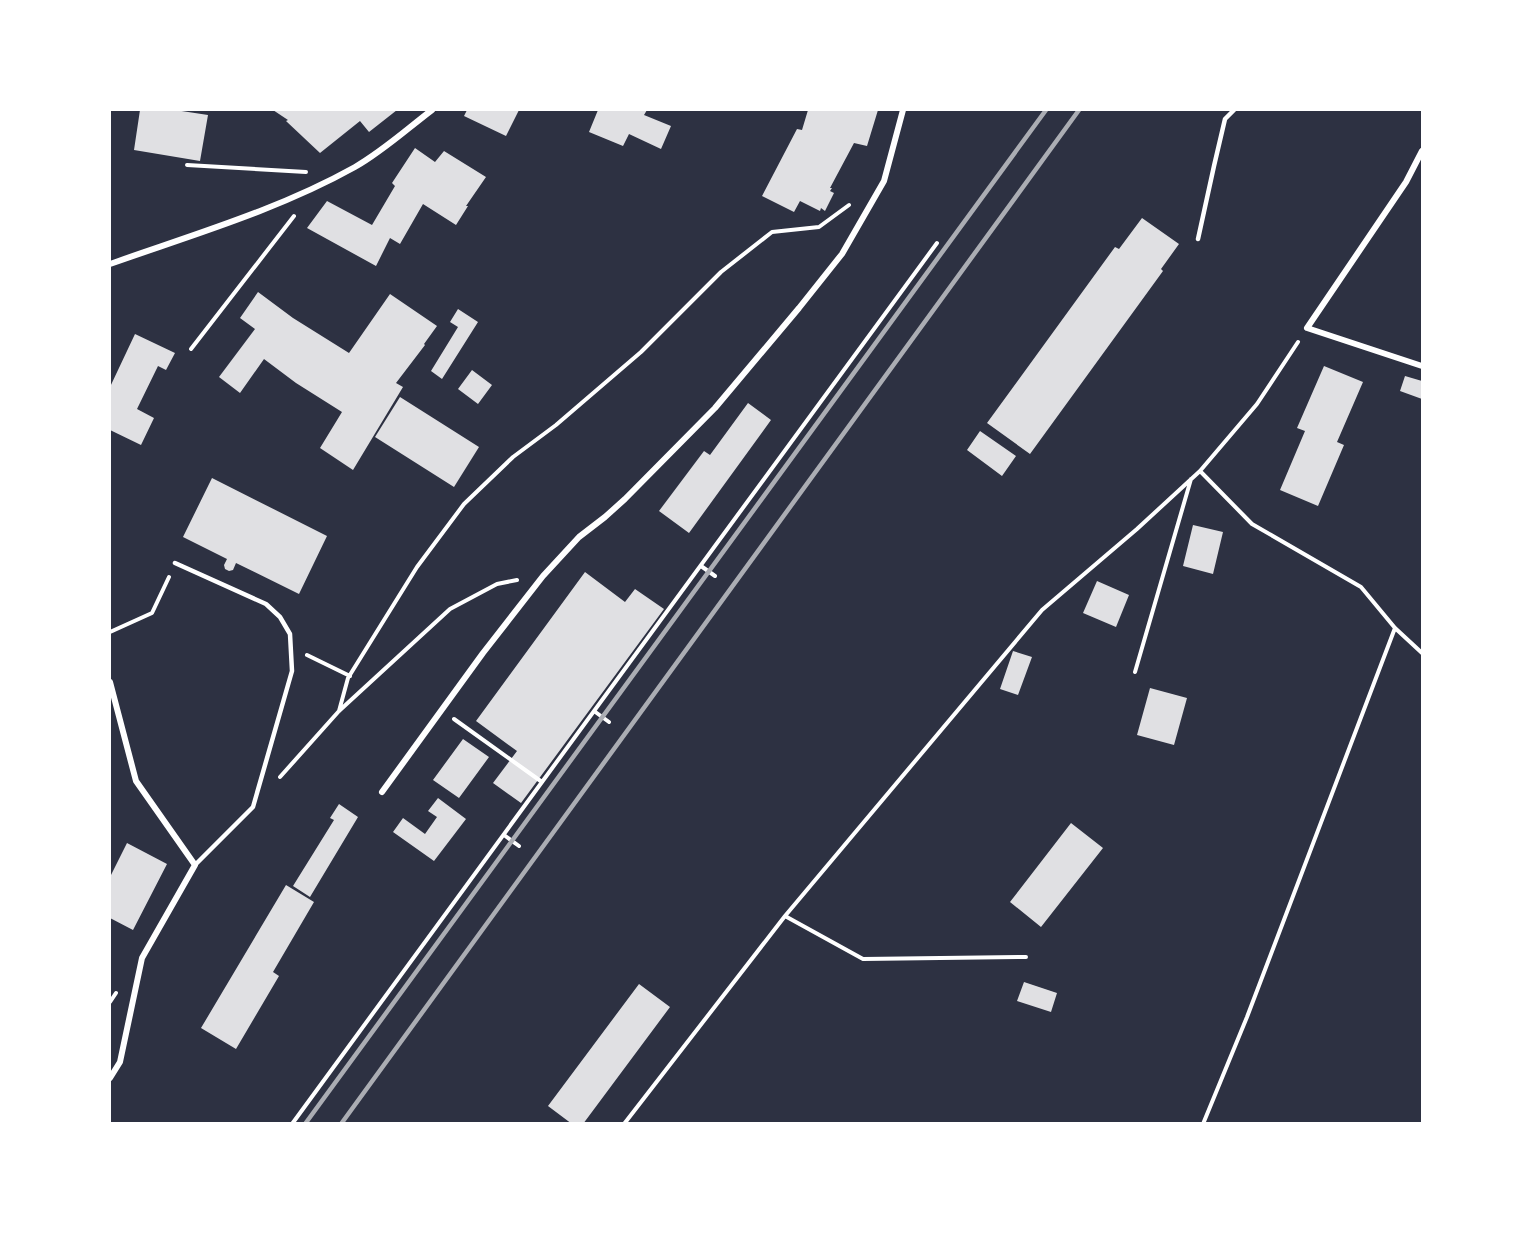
<svg xmlns="http://www.w3.org/2000/svg" width="1532" height="1233" font-family="'DejaVu Sans',sans-serif">
	<rect width="100%" height="100%" fill="#2d3142"/>
	<path fill="#e0e0e3" d="M140,110H175L208,115L200,161L134,150Z
		M273,110H397L369,132L360,121L320,153L286,121L288,120Z
		M467,110H519L506,136L464,116Z
		M598,110H647L644,115L671,126L661,149L629,134L623,146L589,132Z
		M808,110H878L867,146L854,143L830,188H832L830,191L834,193L825,211L821,208L820,211L800,201L794,212L762,196L797,129L802,130Z
		M415,148L435,162L444,151L486,177L466,206H468L456,225L423,204L400,244L390,238L376,266L307,228L327,201L372,225L395,186L392,183Z
		M1142,218L1179,244L1161,269L1163,271L1030,454L987,423L1115,247L1119,249Z
		M258,292L293,318L349,353L390,294L437,326L424,344L425,345L396,383L403,387L353,470L320,448L342,412L296,383L264,359L240,393L219,377L255,329L240,318Z
		M458,309L478,322L442,379L431,371L458,327L450,322Z
		M135,334L175,353L166,370L158,366L137,409L154,418L141,445L110,430V387Z
		M1324,366L1363,382L1337,442L1344,445L1318,506L1280,490L1305,431L1297,428Z
		M472,370L492,385L478,404L458,389Z
		M1405,376L1422,381V399L1400,391Z
		M400,397L479,447L454,487L375,437Z
		M748,403L771,420L689,533L659,511L704,451L710,455Z
		M980,431L1016,456L1002,476L967,450Z
		M212,478L327,536L299,594L236,563L233,570L229,571L225,569L224,565L227,559L183,537Z
		M1193,525L1223,532L1213,574L1183,566Z
		M585,572L625,602L635,589L664,609L521,803L493,783L517,751L476,721Z
		M1097,581L1129,595L1116,627L1083,613Z
		M1013,651L1032,657L1018,695L1000,689Z
		M1150,688L1187,698L1174,745L1137,735Z
		M463,739L489,757L459,798L433,780Z
		M438,798L466,819L434,861L393,832L403,818L425,834L437,817L428,811Z
		M339,804L358,817L310,897L293,886L334,820L330,818Z
		M1071,823L1103,848L1041,927L1010,902Z
		M127,843L167,864L133,930L110,918V877Z
		M286,885L314,902L273,972L279,976L236,1049L201,1028Z
		M1024,982L1057,993L1051,1012L1017,1001Z
		M639,984L670,1007L583,1124H572L548,1106Z"/>
	<g fill="none" stroke-linecap="round" stroke-linejoin="round">
		<path stroke="#fff" stroke-width="4" d="M187,165L306,172
			M191,349L294,216
			M1200,471L1252,524L1361,587L1395,628L1422,653
			M701,566L715,576
			M110,632L152,613L169,577
			M307,655L350,676
			M1135,672L1191,479
			M339,711L348,678L417,567L464,504L513,457L556,425L641,352L721,272L772,232L819,227L849,205
			M594,711L609,722
			M280,777L339,711L450,609L497,584L517,580
			M542,782L937,243
			M504,835L519,846
			M1026,957L863,959L785,916L1042,610L1137,529L1200,471L1257,404L1298,342
			M110,1002L116,993
			M292,1124L542,782L454,719
			M624,1124L785,916
			M1203,1124L1247,1017L1395,628"/>
		<path stroke="#fff" stroke-width="4.5" d="M1198,239L1214,166L1225,119L1234,110
			M175,563L266,604L280,617L290,634L292,671L253,807L195,865"/>
		<path stroke="#fff" stroke-width="6" d="M1422,151L1406,182L1307,328L1422,366
			M110,264C192,235 278,210 355,167C383,151 407,129 432,110
			M110,682L136,781L195,865L142,958L120,1062L110,1078
			M382,792L483,653L543,576L579,537L605,517L625,499L715,408L799,308L842,254L884,181L903,110"/>
		<path stroke="#abadb3" stroke-width="4.5" d="M305,1124L1046,110
			M341,1124L1079,110"/>
	</g>
	<rect width="1532" height="1233" fill="none" stroke="#ffffff" stroke-width="222"/>
</svg>
